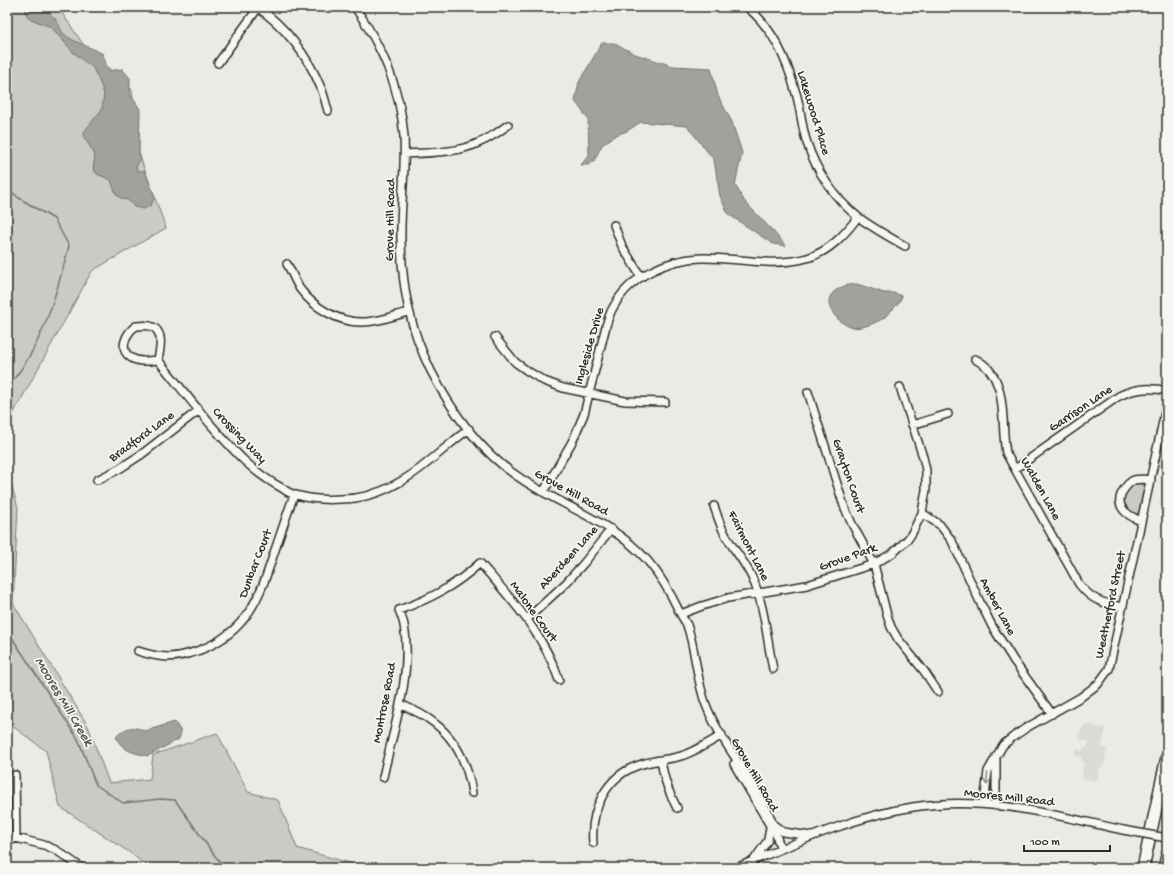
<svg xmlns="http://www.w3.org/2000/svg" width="1174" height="875" font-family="'Gochi Hand',sans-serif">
	<rect width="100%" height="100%" fill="#eaeae6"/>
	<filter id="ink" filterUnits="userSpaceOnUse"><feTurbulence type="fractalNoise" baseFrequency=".025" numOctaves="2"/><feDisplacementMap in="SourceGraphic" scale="8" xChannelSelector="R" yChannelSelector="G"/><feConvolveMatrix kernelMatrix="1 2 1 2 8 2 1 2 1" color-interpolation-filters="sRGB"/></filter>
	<g filter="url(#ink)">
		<path fill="#dadad6" d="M1084,724L1097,726V728H1098L1099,727L1106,728L1102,746L1104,748L1107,749L1103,767H1100L1097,781L1082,778L1084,762L1081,761L1082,757L1075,756L1076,750L1083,751L1084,747L1087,748L1089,741L1078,739L1080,730H1082Z"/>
		<path fill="#cacac7" stroke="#7a7a79" d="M7,7H58L83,44L132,90L139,154L166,228L92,271L7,425Z
			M7,469L18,508L13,603L88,726L109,783L150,779L153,755L217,733L248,792L278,800L297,848L367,868H149L129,852L60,807L46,751L7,722Z
			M1138,483L1141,484L1145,488L1139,512L1134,515C1117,508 1122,488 1138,483Z"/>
		<path fill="#a1a19e" stroke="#727270" d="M29,7H46C48,14 54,16 57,22C60,25 60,30 63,33C75,44 90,46 103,54L108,71L122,69L130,78V94L140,109L139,154L141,158L136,167L138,171H145L155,197L151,205L144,209L134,207C127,196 125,202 118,196C114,192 113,185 111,180L97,174L93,169L95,155L84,137V132L102,109L104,94L100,83L93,68L74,53L51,27L28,18L25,11Z
			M602,43H614L635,54L673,66L711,68L718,96L732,122L742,153L735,185L745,202L772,230L786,246L773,244L728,214L720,196L714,160L687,126L641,122L627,131L616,135L602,145L594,161L588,165H581L589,155L588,119L575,101L579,82Z
			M857,284L884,293H894L902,296C899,304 893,309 887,315C883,319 879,321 874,323C867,326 857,329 850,327C845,325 840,321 837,318C818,298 836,285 857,284Z
			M175,722L181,732L179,739L148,756C134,753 122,751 116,737C125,727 133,725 145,731Z"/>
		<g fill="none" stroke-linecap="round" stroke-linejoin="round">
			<path stroke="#727270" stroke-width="1.5" d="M7,188L19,198L54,219L69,246C56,295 42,349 7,387
				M7,630L78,739L96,785L123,803L160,799L175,800L215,856L226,868"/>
			<defs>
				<path id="minor" d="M257,7C285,26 308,56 321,88C324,95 326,104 328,111
					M355,7C382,47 400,87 404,136C406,171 400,206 401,241C402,288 410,329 431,371C452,412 483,455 523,480C564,507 613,522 647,560C661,576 671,594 680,613C682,617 685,621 687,625C696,651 696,679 706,705C716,730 732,753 747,775C755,787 761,800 768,812C774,825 776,837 781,849
					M747,7C772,27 787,61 795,90C801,107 801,126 807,143C816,171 835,199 858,217C873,228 889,237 905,246
					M218,63L258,8
					M405,154C449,152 472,153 508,125
					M614,225L622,246L641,277
					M287,264C292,272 295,282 300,289C314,308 340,323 363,322C378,322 394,316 408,312
					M136,326C140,326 146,325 150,326C165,330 160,349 158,360C149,361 138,363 130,357C118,348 127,332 136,326Z
					M495,337L515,362L526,370L544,381L563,388L625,401L665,402
					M975,359C1010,376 1000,421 1006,453L1079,584C1092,601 1103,603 1123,607
					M158,360C176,382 194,405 212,426C233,450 253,473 282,488C286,491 291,494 296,495C310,499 326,500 341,499C360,499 380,493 396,484C423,470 444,447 469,429
					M808,392L844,506L852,524L874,564L887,615L891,627L898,639L924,671L938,692
					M912,425L948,414
					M1015,469L1119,396C1135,388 1150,387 1167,391
					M97,480L119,469L142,454L199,410
					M544,491L573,440L584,414L606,326C608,319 610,312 614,306C630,276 668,259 701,258C737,257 771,268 807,258C829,252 845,234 858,217
					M714,506C717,515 720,525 725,534C734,551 747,564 754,582C765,609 767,640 773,669
					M922,513L940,525L952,541L980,602L992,626L1014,661L1052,714
					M1141,521C1126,515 1112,505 1125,488C1127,485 1130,482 1134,480C1139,479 1145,479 1151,480
					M681,614L702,606L728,598L807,585L874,564L893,553L908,539L912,533L922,513L926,490V470L923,457L900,387
					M527,619L566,583L584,563L611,529
					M138,651C162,659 176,659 200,650C247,632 260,597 274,553C281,533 287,514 294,495
					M400,704C411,709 423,714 433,722C456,739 468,765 472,793
					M661,760C664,779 668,791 677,808
					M734,764L772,829
					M15,775L16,838
					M383,777C393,730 413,674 404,625C403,620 401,615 399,610C430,599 455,586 480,563C511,599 544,634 559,680
					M984,804L988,771L1003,745L1013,737L1026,728L1081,697L1098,684L1109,669L1167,403
					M996,806V756
					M774,825L783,832L811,836
					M7,842L16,838L44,845L56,850L82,868
					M593,843C590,810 606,776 639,765C653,760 667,760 681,756C696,751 709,743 722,735
					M754,860L768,840L770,827
					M736,868C793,844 851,817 913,807C984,795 1055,815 1123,830"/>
				<path id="highway" d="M1143,868L1167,757
					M1164,868L1167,856"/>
			</defs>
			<use href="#minor" stroke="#2b2b2b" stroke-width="10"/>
			<use href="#highway" stroke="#2b2b2b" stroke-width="14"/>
			<use href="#minor" stroke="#f6f6f2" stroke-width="7"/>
			<use href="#highway" stroke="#f6f6f2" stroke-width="11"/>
			<defs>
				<path id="minor-bridge" d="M1123,830L1167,838"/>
			</defs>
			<use href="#minor-bridge" stroke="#2b2b2b" stroke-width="10" stroke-linecap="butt"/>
			<use href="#minor-bridge" stroke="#f6f6f2" stroke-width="7"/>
		</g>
		<defs><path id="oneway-shaft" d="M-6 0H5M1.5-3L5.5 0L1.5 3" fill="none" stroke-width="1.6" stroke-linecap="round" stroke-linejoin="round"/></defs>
		<use stroke="#90908e" href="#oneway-shaft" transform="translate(987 779) rotate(96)"/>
	</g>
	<g text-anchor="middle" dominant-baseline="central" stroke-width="3.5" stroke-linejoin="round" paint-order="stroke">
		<g font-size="13" fill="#2b2b2b" stroke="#f6f6f2">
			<text transform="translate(813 113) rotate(73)">Lakewood Place</text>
			<text transform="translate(391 220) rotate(-89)">Grove Hill Road</text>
			<text transform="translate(590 346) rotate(-74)">Ingleside Drive</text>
			<text transform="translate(1081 409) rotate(-34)">Garrison Lane</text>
			<text transform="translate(239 436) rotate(46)">Crossing Way</text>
			<text transform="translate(142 437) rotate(-36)">Bradford Lane</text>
			<text transform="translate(848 476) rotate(71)">Grayton Court</text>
			<text transform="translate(1040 489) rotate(61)">Walden Lane</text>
			<text transform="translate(571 493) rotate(29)">Grove Hill Road</text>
			<text transform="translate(748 546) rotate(63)">Fairmont Lane</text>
			<text transform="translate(569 558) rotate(-48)">Aberdeen Lane</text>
			<text transform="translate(848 558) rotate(-20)">Grove Park</text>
			<text transform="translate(256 564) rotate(-69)">Dunbar Court</text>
			<text transform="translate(1111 605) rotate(-78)">Weatherford Street</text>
			<text transform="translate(997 607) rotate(62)">Amber Lane</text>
			<text transform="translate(533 612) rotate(54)">Malone Court</text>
			<text transform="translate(385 703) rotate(-79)">Montrose Road</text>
			<text transform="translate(754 775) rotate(60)">Grove Hill Road</text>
			<text transform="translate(1009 798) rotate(6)">Moores Mill Road</text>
		</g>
		<g font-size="14" font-style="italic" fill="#545453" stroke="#f6f6f2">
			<text transform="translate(63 702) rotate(59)">Moores Mill Creek</text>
		</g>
	</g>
	<rect width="1174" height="875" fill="none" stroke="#f6f6f2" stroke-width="24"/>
	<rect x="12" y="12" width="1150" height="851" fill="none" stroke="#2b2b2b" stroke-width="1.5" filter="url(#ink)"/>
	<path d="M1024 845v6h86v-6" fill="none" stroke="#2b2b2b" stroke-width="2"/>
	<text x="1030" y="845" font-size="12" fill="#2b2b2b" stroke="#f6f6f2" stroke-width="3" paint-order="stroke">100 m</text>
</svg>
